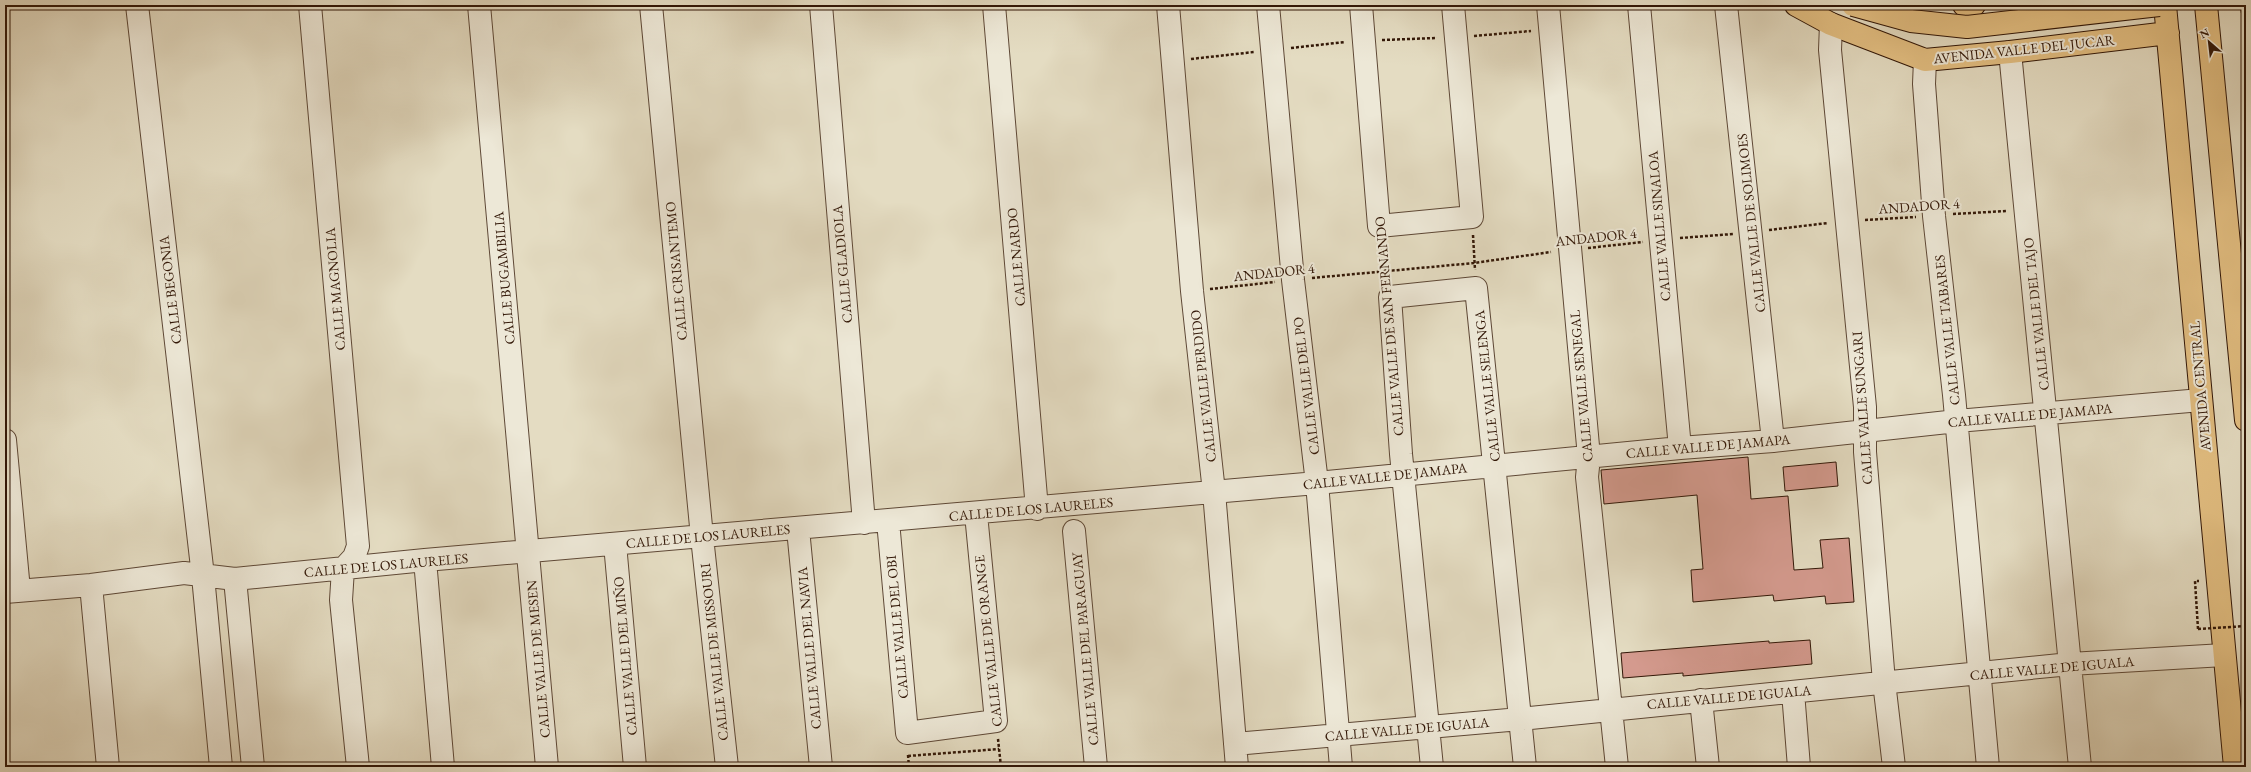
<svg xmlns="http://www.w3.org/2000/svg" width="2251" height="772" font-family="'EB Garamond',serif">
	<rect width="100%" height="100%" fill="#e4dcc2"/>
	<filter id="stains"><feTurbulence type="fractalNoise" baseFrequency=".005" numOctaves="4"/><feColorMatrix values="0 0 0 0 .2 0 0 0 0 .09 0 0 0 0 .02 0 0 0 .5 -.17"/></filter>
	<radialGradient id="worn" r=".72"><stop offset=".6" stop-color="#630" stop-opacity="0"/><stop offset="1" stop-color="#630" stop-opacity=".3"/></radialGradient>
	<path fill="#d49a8e" stroke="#321707" d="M1748,457L1751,499L1788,496L1794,570L1823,568L1820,540L1849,538L1854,602L1826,604L1825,596L1774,601L1773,595L1693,602L1691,570L1703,569L1697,495L1604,504L1601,470Z
		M1836,462L1838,486L1785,491L1783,467Z
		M1810,640L1812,664L1683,676V673L1623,678L1621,653L1769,641V643Z"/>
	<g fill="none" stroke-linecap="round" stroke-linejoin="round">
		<defs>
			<path id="minor" d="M137,5L203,576L221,767
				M310,5L358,546L354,557L343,569L341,600L358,767
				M479,5L547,767
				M651,5L702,537L727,767
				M821,5L864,523
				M994,5L1037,509
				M1168,5L1192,291L1214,492L1237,767
				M1268,5L1293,280L1317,483L1341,767
				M1361,5L1379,226L1472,217L1453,5
				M1548,5L1589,457L1587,477L1617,767
				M1639,5L1680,448
				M1726,5L1773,441
				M1831,24L1830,50L1865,407V452L1884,682L1894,767
				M2010,52L2080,767
				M1925,60L1924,84L1934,216L1954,395L1988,767
				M5,440L19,590
				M888,521L907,733L996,721L976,514
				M798,529L821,767
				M1074,531L1096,767
				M615,544L635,767
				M425,560L443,767
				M235,579L253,767
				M91,585L108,767
				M5,592L91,585L184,573L235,579L425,560L1317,483L1680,448L1773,441L1957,421L2201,400
				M1793,692L1799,767
				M1701,700L1708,767
				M1235,744L1520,719L2070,664L2224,655
				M1432,767L1401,454L1390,297L1476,288L1525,767"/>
			<path id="major" d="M1796,5L1831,24L1925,60L2010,52L2168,33
				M1964,5H1974
				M2165,5L2235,767"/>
			<path id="highway" d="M2206,5L2246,420"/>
		</defs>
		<use href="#minor" stroke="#5e4836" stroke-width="24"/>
		<use href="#major" stroke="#321707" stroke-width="24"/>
		<use href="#highway" stroke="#321707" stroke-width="24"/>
		<path stroke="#321707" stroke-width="2.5" stroke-dasharray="3 2" stroke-linecap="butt" d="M2241,5L2246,43
			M1474,36L1531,31
			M1382,40L1437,38
			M1291,48L1345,42
			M1191,59L1254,52
			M1953,214L2007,211
			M1865,220L1916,217
			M1769,230L1828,223
			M1473,235L1475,270
			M1680,238L1733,234
			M1382,244L1387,279
			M1588,248L1643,242
			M1312,278L1474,263L1551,252
			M1210,289L1275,282
			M2198,629L2195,581H2199
			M998,739L1001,767
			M908,755L909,767
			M908,756L999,749"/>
		<use href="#minor" stroke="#ede8d7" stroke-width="22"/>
		<use href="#major" stroke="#e2be81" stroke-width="22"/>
		<use href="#highway" stroke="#e2be81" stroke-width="22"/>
		<defs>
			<path id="major-bridge" d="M1853,5L1911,21L1967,27L2159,5"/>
		</defs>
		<use href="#major-bridge" stroke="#321707" stroke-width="24" stroke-linecap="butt"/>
		<path stroke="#321707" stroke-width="2.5" stroke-dasharray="3 2" stroke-linecap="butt" d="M2198,629L2246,626"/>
		<use href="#major-bridge" stroke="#e2be81" stroke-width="22"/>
	</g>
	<g text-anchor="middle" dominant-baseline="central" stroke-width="4" stroke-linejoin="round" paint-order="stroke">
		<g font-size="14" fill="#321707" stroke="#ede8d7">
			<text transform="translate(2024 49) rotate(-6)">AVENIDA VALLE DEL JUCAR</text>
			<text transform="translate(1919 206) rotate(-4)">ANDADOR 4</text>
			<text transform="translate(1751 223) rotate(-96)">CALLE VALLE DE SOLIMOES</text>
			<text transform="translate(1659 226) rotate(-95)">CALLE VALLE SINALOA</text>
			<text transform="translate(1596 237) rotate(-6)">ANDADOR 4</text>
			<text transform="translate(1016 257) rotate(-95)">CALLE NARDO</text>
			<text transform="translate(842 264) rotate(-95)">CALLE GLADIOLA</text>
			<text transform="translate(676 271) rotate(-95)">CALLE CRISANTEMO</text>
			<text transform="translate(1274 272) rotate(-6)">ANDADOR 4</text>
			<text transform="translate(504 278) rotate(-95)">CALLE BUGAMBILIA</text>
			<text transform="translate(335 289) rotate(-95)">CALLE MAGNOLIA</text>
			<text transform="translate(170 290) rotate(-97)">CALLE BEGONIA</text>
			<text transform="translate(2036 314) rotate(-96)">CALLE VALLE DEL TAJO</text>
			<text transform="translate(1389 326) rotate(-95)">CALLE VALLE DE SAN FERNANDO</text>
			<text transform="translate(1947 330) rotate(-96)">CALLE VALLE TABARES</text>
			<text transform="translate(1203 386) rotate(-96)">CALLE VALLE PERDIDO</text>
			<text transform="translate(1306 386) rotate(-97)">CALLE VALLE DEL PO</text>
			<text transform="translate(1487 386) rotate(-96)">CALLE VALLE SELENGA</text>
			<text transform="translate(1581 386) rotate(-95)">CALLE VALLE SENEGAL</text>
			<text transform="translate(2200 386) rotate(-95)">AVENIDA CENTRAL</text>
			<text transform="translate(1862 408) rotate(-94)">CALLE VALLE SUNGARI</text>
			<text transform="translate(2030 415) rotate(-5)">CALLE VALLE DE JAMAPA</text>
			<text transform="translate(1708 446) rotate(-5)">CALLE VALLE DE JAMAPA</text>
			<text transform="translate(1385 476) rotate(-6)">CALLE VALLE DE JAMAPA</text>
			<text transform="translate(1031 509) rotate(-5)">CALLE DE LOS LAURELES</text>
			<text transform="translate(708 536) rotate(-5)">CALLE DE LOS LAURELES</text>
			<text transform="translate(386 565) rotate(-5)">CALLE DE LOS LAURELES</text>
			<text transform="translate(897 627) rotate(-95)">CALLE VALLE DEL OBI</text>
			<text transform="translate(988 641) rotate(-96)">CALLE VALLE DE ORANGE</text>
			<text transform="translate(809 648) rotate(-95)">CALLE VALLE DEL NAVIA</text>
			<text transform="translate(1085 649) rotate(-95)">CALLE VALLE DEL PARAGUAY</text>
			<text transform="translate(714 652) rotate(-96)">CALLE VALLE DE MISSOURI</text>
			<text transform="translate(625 656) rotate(-95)">CALLE VALLE DEL MIÑO</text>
			<text transform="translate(538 659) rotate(-95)">CALLE VALLE DE MESEN</text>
			<text transform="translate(2052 668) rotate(-5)">CALLE VALLE DE IGUALA</text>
			<text transform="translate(1729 697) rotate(-5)">CALLE VALLE DE IGUALA</text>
			<text transform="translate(1407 729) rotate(-5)">CALLE VALLE DE IGUALA</text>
		</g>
	</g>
	<rect width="2251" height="772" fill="none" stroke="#e4dcc2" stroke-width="20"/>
	<rect x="6" y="6" width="2239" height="760" fill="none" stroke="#321707" stroke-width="2"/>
	<rect x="10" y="10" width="2231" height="752" fill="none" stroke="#321707"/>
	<g transform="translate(2209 42) rotate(332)" stroke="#ede8d7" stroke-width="3" paint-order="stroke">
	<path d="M0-3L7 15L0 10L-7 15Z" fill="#321707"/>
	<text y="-6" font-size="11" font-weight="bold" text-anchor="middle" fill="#321707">N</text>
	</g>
	<rect width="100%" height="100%" filter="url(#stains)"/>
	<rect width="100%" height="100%" fill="url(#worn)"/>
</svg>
